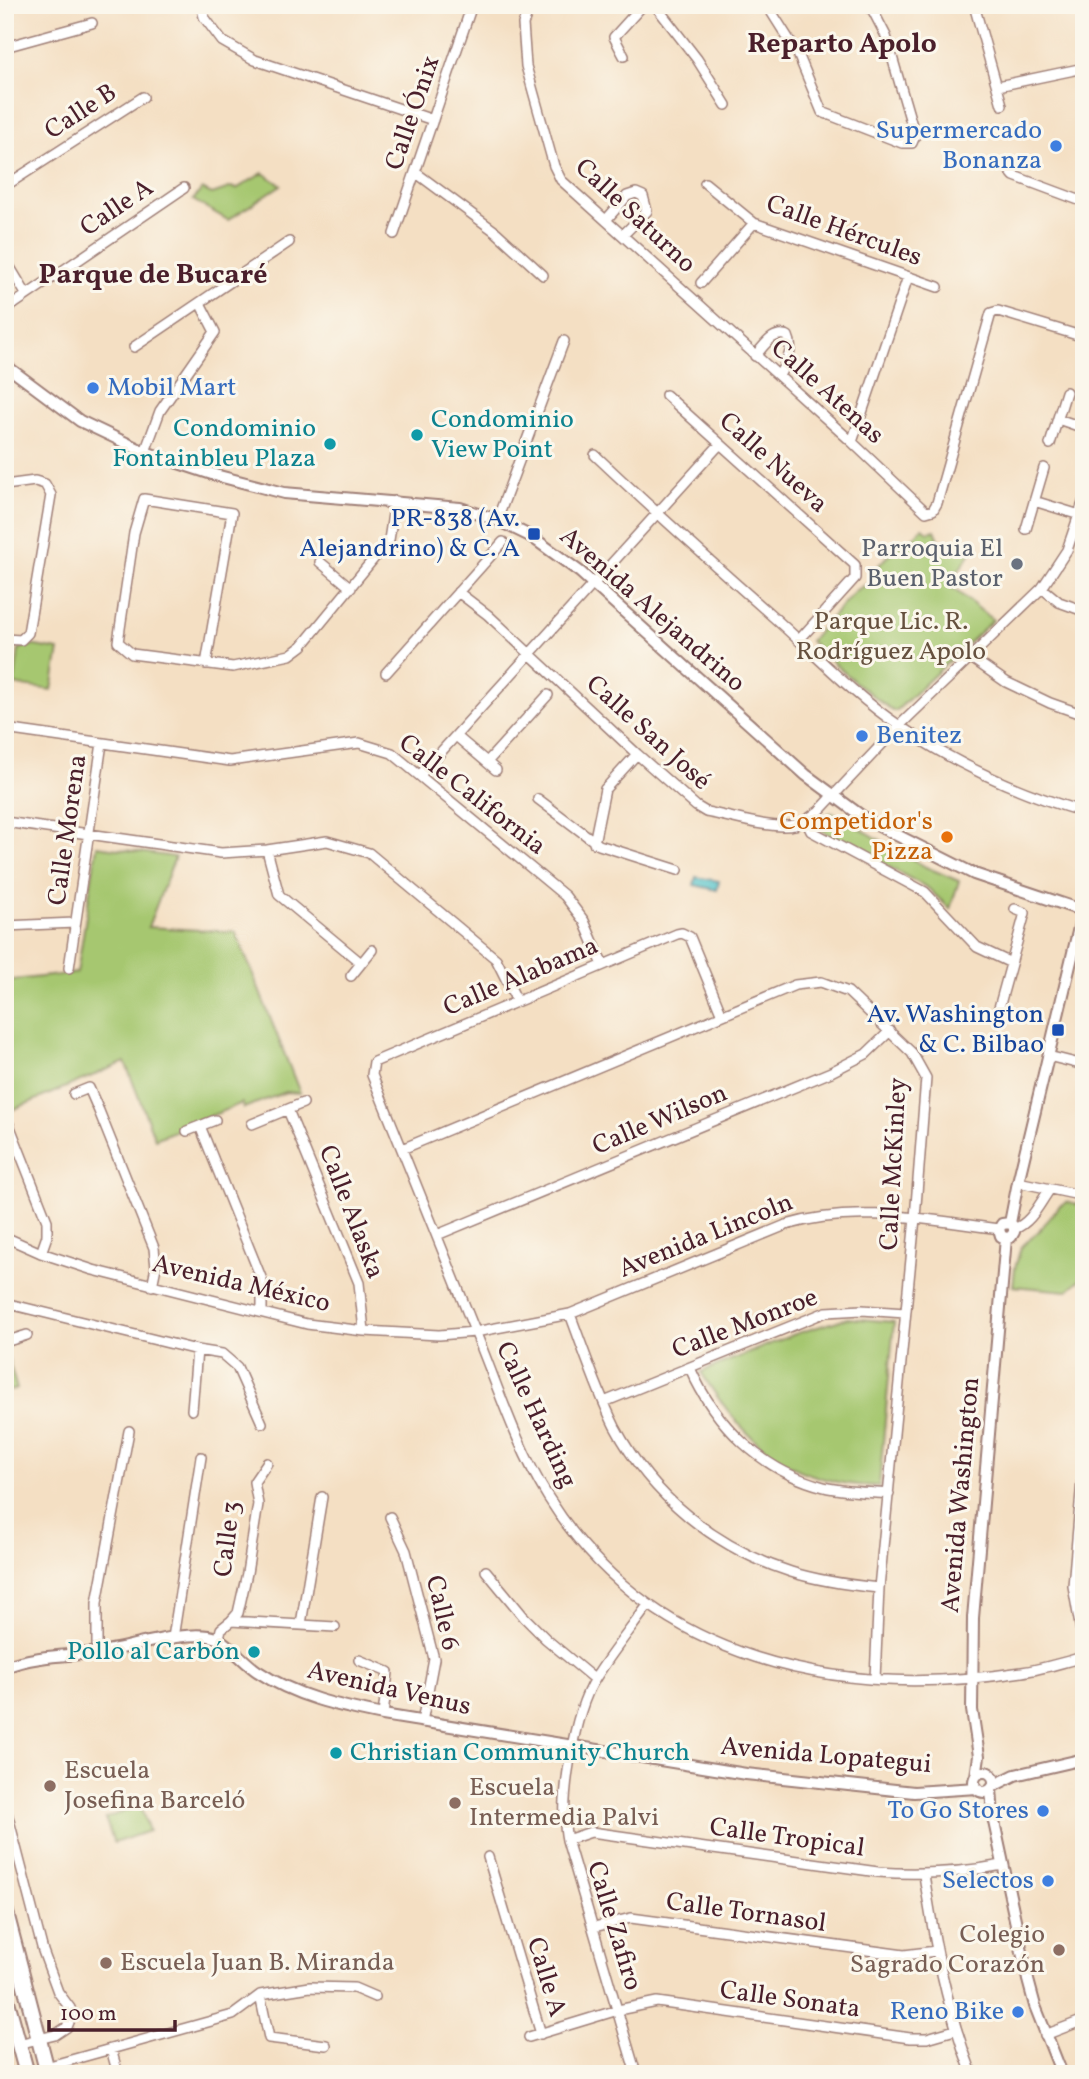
<svg xmlns="http://www.w3.org/2000/svg" width="1089" height="2079" font-family="Vollkorn,serif">
	<rect width="100%" height="100%" fill="#fbf7ec"/>
	<filter id="ink" filterUnits="userSpaceOnUse"><feTurbulence type="fractalNoise" baseFrequency=".0143" numOctaves="2"/><feDisplacementMap in="SourceGraphic" scale="14" xChannelSelector="R" yChannelSelector="G"/><feConvolveMatrix kernelMatrix="1 2 1 2 8 2 1 2 1" color-interpolation-filters="sRGB"/></filter>
	<filter id="wash" filterUnits="userSpaceOnUse"><feTurbulence type="fractalNoise" baseFrequency=".00686" numOctaves="4" result="noise"/><feDisplacementMap in="SourceGraphic" scale="28" xChannelSelector="R" yChannelSelector="G"/><feGaussianBlur stdDeviation="1.57" result="paint"/><feColorMatrix in="noise" values="0 0 0 0 0 0 0 0 0 0 0 0 0 0 0 0 0 1.4 0 .05"/><feComposite in="paint" operator="in"/></filter>
	<g filter="url(#wash)">
		<rect width="100%" height="100%" fill="#f4dfc3"/>
		<path fill="#a6c76f" stroke="#78734d" stroke-width="2" d="M263,173L281,185L228,220L193,200L202,189L212,194L232,187L236,189Z
			M922,528L929,532L935,530L940,542L972,551L949,585L993,620L896,711H893L856,683L810,641L856,590L872,582L874,570L898,545L903,549Z
			M30,645L59,650L52,690L14,685L19,649Z
			M829,813H834L926,867L959,881L950,909L928,888L822,831L819,823Z
			M97,846L175,857L148,927L236,932L300,1093L286,1092L244,1108L242,1103L155,1139L125,1062L5,1113V981L77,973Z
			M1067,1202L1084,1206V1276L1067,1291L1013,1286L1015,1268L1021,1247L1038,1232L1059,1206Z
			M847,1318L894,1322L879,1486C793,1486 744,1442 701,1372L795,1334Z
			M8,1358L17,1389L5,1392V1359Z
			M140,1806L149,1831L114,1843L105,1818Z"/>
		<path fill="#56c4cb" stroke="#50727b" stroke-width="2" d="M696,877L719,881L717,890L694,885Z"/>
	</g>
	<g filter="url(#ink)">
		<g fill="none" stroke-linecap="round" stroke-linejoin="round">
			<defs>
				<path id="minor" d="M201,5L204,17L222,41L255,60L433,120
					M531,5L523,24L526,66L554,166L561,180L852,442L926,512L933,510L937,503L991,313L998,311L1084,337
					M655,5L697,59L726,105
					M767,5L798,54L822,112L902,143H912L915,136L886,36L870,5
					M974,5L1002,105
					M5,47L92,23
					M624,56L614,37L643,5
					M998,86L1084,68
					M1005,165L1014,176L1084,202
					M415,172L496,232L543,275
					M705,183L754,223L938,287
					M5,186L143,97
					M606,220L627,196L636,193L643,196L647,211L623,235
					M394,234L472,5
					M5,259L26,294
					M701,283L754,223
					M5,310L184,188
					M134,347L289,242
					M755,356C765,345 773,330 788,336C795,351 785,363 779,376
					M666,395L855,565V578L799,640
					M1058,419L1084,428
					M852,442L908,277
					M1050,444L1066,392
					M145,452L160,411L215,332L200,303
					M595,455C652,509 710,561 769,613C812,651 853,695 901,727C957,765 1019,793 1084,812
					M5,485L35,481L45,484L51,495L28,633L21,640L5,639
					M1034,501L1083,516
					M497,520L564,341
					M1026,529L1044,468
					M320,562L351,588
					M1042,588L1059,602L1084,611
					M458,592L488,615L637,754L696,806L706,812C730,816 771,830 795,825C805,822 811,817 819,811L899,726L1042,588L1067,550L1084,500
					M970,657L1006,682L1050,703L1084,715
					M206,664L232,513L144,499L134,533L118,642L132,654L233,667L290,655L302,646L389,540L395,501
					M386,673L503,542
					M5,729L230,761L359,743L392,753L565,896L584,921L603,965
					M456,736L496,770
					M487,762L548,695
					M420,775L720,444
					M538,799L599,845L678,870
					M806,821L811,831L925,892L977,947L1011,963
					M5,822L221,853L267,850L327,841L369,853L496,959L517,1001
					M594,843L605,789L637,754
					M267,850L279,895L361,963
					M5,926L75,923
					M69,968L102,743
					M351,976L372,950
					M722,1015L690,937L682,933L677,934L374,1062L372,1075C408,1163 443,1252 479,1341C500,1393 518,1449 548,1497C652,1663 840,1700 1022,1672C1043,1669 1063,1662 1084,1657
					M997,1015L1025,913L1015,909
					M1048,1056L1084,1065
					M74,1094L89,1088L99,1111L154,1248L156,1267L152,1286
					M288,1110L359,1283L364,1331
					M6,1117L47,1221V1236L41,1253
					M252,1124L303,1103
					M200,1126L262,1280V1312
					M187,1131L215,1120
					M402,1149L795,985L821,982L848,992L912,1053L926,1078L915,1218L879,1588L875,1679
					M1018,1182L1084,1196
					M1014,1229C1032,1222 1039,1204 1050,1189
					M437,1235L831,1072L866,1054L890,1031
					M5,1237L41,1253L93,1270L307,1324L364,1331L439,1335L475,1332L570,1314L786,1225C856,1204 928,1220 999,1229
					M5,1303L197,1350L222,1354L237,1367L262,1423
					M570,1314C584,1351 597,1391 615,1427C652,1497 716,1548 791,1572C819,1581 850,1585 879,1588
					M5,1342L27,1335
					M690,1368C715,1425 762,1471 824,1487C844,1492 868,1492 889,1494
					M604,1402L826,1312L862,1310L905,1313
					M192,1410L197,1350
					M1084,1457L1073,1586L1084,1648
					M390,1517L406,1551L434,1659L422,1722
					M486,1571L524,1617L546,1639L594,1679
					M231,1621L238,1613L247,1573L258,1504L254,1482L267,1463
					M301,1624L322,1497
					M173,1638L201,1457
					M219,1638L221,1629L231,1621L335,1627
					M97,1652V1603L129,1431
					M359,1660L388,1672L383,1715
					M5,1805L43,1951L58,1992L70,2008L72,2015L67,2027L55,2035L18,2044
					M567,1840L591,1832L878,1872C923,1875 960,1873 1003,1865
					M488,1857L541,2034
					M924,1875C935,1945 946,2007 972,2074
					M594,1927L631,1918L904,1955L936,1951
					M260,1995L269,2038L326,2045
					M1045,2035L1084,2020
					M529,2037L618,2010L657,2002L910,2038H927L955,2030
					M111,2049L118,2074
					M46,2067L233,2015L260,1995L310,1987L354,1988L375,1997
					M636,2074L567,1840C559,1801 574,1712 595,1679C611,1653 631,1629 648,1605"/>
				<path id="tertiary" d="M5,365L80,421L145,452L215,475L284,493L460,508L497,520L532,537L580,572L806,775L867,820L974,874L1084,911
					M1006,1238L1011,1237L1014,1232V1227L1010,1223L1018,1182L1083,911
					M1006,1238L1001,1236L999,1229L1002,1224L1010,1223
					M5,1667C35,1655 68,1656 100,1652C128,1648 192,1628 216,1638C226,1641 246,1664 257,1671C296,1697 339,1706 383,1715L746,1774L914,1792L977,1788
					M974 1782a10 10 0 1 1 20 0a10 10 0 1 1-20 0Z
					M976,1776L979,1756L972,1710L973,1618L1006,1238
					M993,1786L1015,1775L1084,1759
					M991,1789L993,1817L1028,1980L1035,2006L1062,2074"/>
				<path id="primary" d="M5,1667H6
					M5,1909L48,2074
					M5,1994L27,2074"/>
			</defs>
			<use href="#minor" stroke="#9f7f77" stroke-width="12"/>
			<use href="#tertiary" stroke="#9f7f77" stroke-width="14"/>
			<use href="#primary" stroke="#9f7f77" stroke-width="18"/>
			<use href="#minor" stroke="#fff" stroke-width="9"/>
			<use href="#tertiary" stroke="#fff" stroke-width="10"/>
			<use href="#primary" stroke="#fff" stroke-width="14"/>
		</g>
	</g>
	<g fill="#3f7fe0" stroke="#fbf7ec" stroke-width="2.5">
		<circle cx="1056" cy="146" r="7"/>
		<circle cx="93" cy="388" r="7"/>
		<circle cx="862" cy="736" r="7"/>
		<circle cx="1043" cy="1811" r="7"/>
		<circle cx="1048" cy="1881" r="7"/>
		<circle cx="1018" cy="2012" r="7"/>
	</g>
	<g fill="#0f9aa8" stroke="#fbf7ec" stroke-width="2.5">
		<circle cx="417" cy="435" r="7"/>
		<circle cx="330" cy="444" r="7"/>
		<circle cx="254" cy="1652" r="7"/>
		<circle cx="336" cy="1753" r="7"/>
	</g>
	<g fill="#1a4fb4" stroke="#fbf7ec" stroke-width="2.5">
		<rect x="527" y="527" width="14" height="14" rx="3.5"/>
		<rect x="1051" y="1023" width="14" height="14" rx="3.5"/>
	</g>
	<circle fill="#6b7280" stroke="#fbf7ec" stroke-width="2.5" cx="1017" cy="564" r="7"/>
	<circle fill="#e8710a" stroke="#fbf7ec" stroke-width="2.5" cx="947" cy="837" r="7"/>
	<g fill="#8d6e63" stroke="#fbf7ec" stroke-width="2.5">
		<circle cx="50" cy="1786" r="7"/>
		<circle cx="455" cy="1803" r="7"/>
		<circle cx="1059" cy="1950" r="7"/>
		<circle cx="106" cy="1963" r="7"/>
	</g>
	<g text-anchor="middle" dominant-baseline="central" stroke-width="6" stroke-linejoin="round" paint-order="stroke">
		<g font-size="26" fill="#4a1f2b" stroke="#fbf7ec">
			<text transform="translate(81 112) rotate(-33)">Calle B</text>
			<text transform="translate(413 113) rotate(-71)">Calle Ónix</text>
			<text transform="translate(117 208) rotate(-34)">Calle A</text>
			<text transform="translate(635 216) rotate(43)">Calle Saturno</text>
			<text transform="translate(844 231) rotate(20)">Calle Hércules</text>
			<text transform="translate(827 392) rotate(42)">Calle Atenas</text>
			<text transform="translate(773 463) rotate(42)">Calle Nueva</text>
			<text transform="translate(652 610) rotate(41)">Avenida Alejandrino</text>
			<text transform="translate(648 733) rotate(42)">Calle San José</text>
			<text transform="translate(472 795) rotate(38)">Calle California</text>
			<text transform="translate(68 830) rotate(-82)">Calle Morena</text>
			<text transform="translate(521 977) rotate(-23)">Calle Alabama</text>
			<text transform="translate(660 1120) rotate(-23)">Calle Wilson</text>
			<text transform="translate(894 1164) rotate(-87)">Calle McKinley</text>
			<text transform="translate(351 1212) rotate(69)">Calle Alaska</text>
			<text transform="translate(706 1236) rotate(-22)">Avenida Lincoln</text>
			<text transform="translate(241 1284) rotate(13)">Avenida México</text>
			<text transform="translate(745 1324) rotate(-21)">Calle Monroe</text>
			<text transform="translate(536 1415) rotate(65)">Calle Harding</text>
			<text transform="translate(961 1495) rotate(-85)">Avenida Washington</text>
			<text transform="translate(228 1539) rotate(-83)">Calle 3</text>
			<text transform="translate(442 1613) rotate(77)">Calle 6</text>
			<text transform="translate(389 1689) rotate(13)">Avenida Venus</text>
			<text transform="translate(826 1756) rotate(5)">Avenida Lopategui</text>
			<text transform="translate(787 1838) rotate(8)">Calle Tropical</text>
			<text transform="translate(746 1913) rotate(8)">Calle Tornasol</text>
			<text transform="translate(614 1926) rotate(73)">Calle Zafiro</text>
			<text transform="translate(546 1977) rotate(73)">Calle A</text>
			<text transform="translate(790 2000) rotate(8)">Calle Sonata</text>
		</g>
		<g font-size="26" fill="#366cbe" stroke="#fbf7ec" text-anchor="end">
			<text x="1042" y="131">Supermercado<tspan x="1042" dy="30">Bonanza</tspan></text>
			<text x="107" y="388" text-anchor="start">Mobil Mart</text>
			<text x="876" y="736" text-anchor="start">Benitez</text>
			<text x="1029" y="1811">To Go Stores</text>
			<text x="1034" y="1881">Selectos</text>
			<text x="1004" y="2012">Reno Bike</text>
		</g>
		<g font-size="26" fill="#0d838f" stroke="#fbf7ec" text-anchor="start">
			<text x="431" y="420">Condominio<tspan x="431" dy="30">View Point</tspan></text>
			<text x="316" y="429" text-anchor="end">Condominio<tspan x="316" dy="30">Fontainbleu Plaza</tspan></text>
			<text x="240" y="1652" text-anchor="end">Pollo al Carbón</text>
			<text x="350" y="1753">Christian Community Church</text>
		</g>
		<g font-size="26" fill="#164399" stroke="#fbf7ec" text-anchor="end">
			<text x="520" y="519">PR-838 (Av.<tspan x="520" dy="30">Alejandrino) &amp; C. A</tspan></text>
			<text x="1044" y="1015">Av. Washington<tspan x="1044" dy="30">&amp; C. Bilbao</tspan></text>
		</g>
		<g font-size="26" fill="#5b616d" stroke="#fbf7ec" text-anchor="end">
			<text x="1003" y="549">Parroquia El<tspan x="1003" dy="30">Buen Pastor</tspan></text>
		</g>
		<g font-size="26" fill="#66513f" stroke="#fbf7ec">
			<text x="891" y="622">Parque Lic. R.<tspan x="891" dy="30">Rodríguez Apolo</tspan></text>
		</g>
		<g font-size="26" fill="#c56008" stroke="#fbf7ec" text-anchor="end">
			<text x="933" y="822">Competidor's<tspan x="933" dy="30">Pizza</tspan></text>
		</g>
		<g font-size="26" fill="#785e54" stroke="#fbf7ec" text-anchor="start">
			<text x="64" y="1771">Escuela<tspan x="64" dy="30">Josefina Barceló</tspan></text>
			<text x="469" y="1788">Escuela<tspan x="469" dy="30">Intermedia Palvi</tspan></text>
			<text x="1045" y="1935" text-anchor="end">Colegio<tspan x="1045" dy="30">Sagrado Corazón</tspan></text>
			<text x="120" y="1963">Escuela Juan B. Miranda</text>
		</g>
		<g font-size="28" font-weight="bold" fill="#4a1f2b" stroke="#fbf7ec">
			<text x="842" y="44">Reparto Apolo</text>
			<text x="153" y="275">Parque de Bucaré</text>
		</g>
	</g>
	<rect width="1089" height="2079" fill="none" stroke="#fbf7ec" stroke-width="28"/>
	<path d="M49 2020v10h126v-10" fill="none" stroke="#4a1f2b" stroke-width="3.5"/>
	<text x="60" y="2020" font-size="21" fill="#4a1f2b" stroke="#fbf7ec" stroke-width="5" paint-order="stroke">100 m</text>
</svg>
